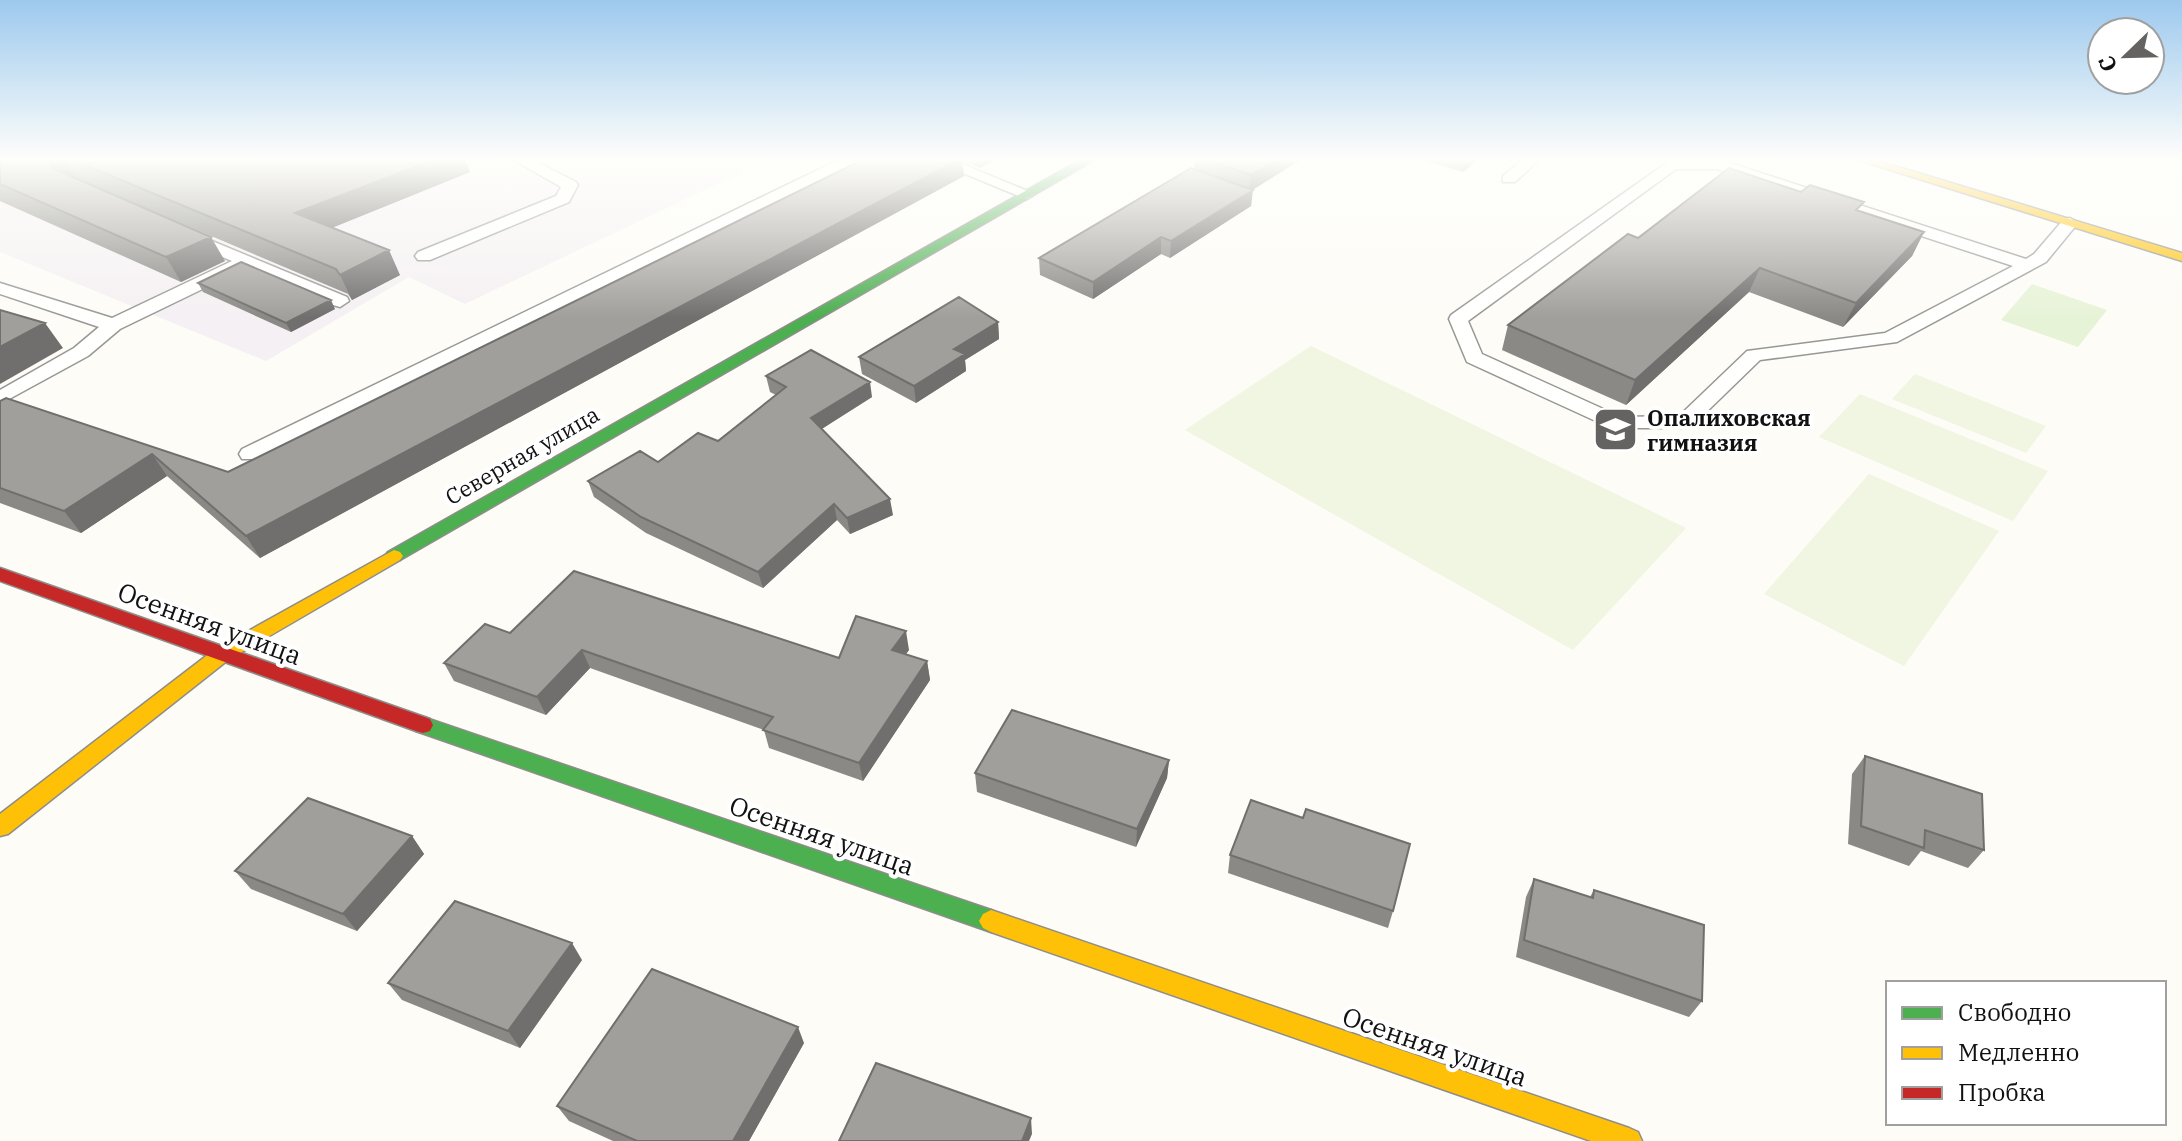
<svg xmlns="http://www.w3.org/2000/svg" width="2182" height="1141" font-family="'IBM Plex Serif',serif">
	<rect width="100%" height="100%" fill="#fdfcf7"/>
	<path fill="#f5f0f3" d="M86,159H770L465,304L409,277L266,361L0,252V194Z"/>
	<path fill="#e7f3d7" d="M2032,284L2107,310L2078,347L2001,320Z"/>
	<path fill="#f0f6e1" d="M1311,346L1686,528L1573,650L1185,430Z
		M1915,374L2046,426L2026,453L1892,399Z
		M1860,394L2048,471L2013,521L1819,437Z
		M1869,474L1999,531L1904,666L1764,594Z"/>
	<g fill="none" stroke-linecap="round" stroke-linejoin="round">
		<defs>
			<path id="lane" d="M512,159H531L576,182L578,185L569,202L430,260H418L415,256L418,252L556,196L561,187Z
				M848,159H873L844,169L258,459H242L239,454L242,449L832,163Z
				M929,159H950L1035,194L1027,199L1021,197Z
				M1523,159H1540L1515,182H1503V176Z
				M1672,159L1724,161L2026,259L2034,254L2064,219L2070,218L2078,223L2046,262L1897,342L1760,360L1692,426L1685,428H1611L1467,362L1449,319L1451,315ZM1676,169H1717L2013,266L1885,333L1747,351L1679,416L1621,417L1482,354L1468,321Z
				M188,231L347,297L349,301L340,307L333,305L246,268L120,329L88,356L0,404V390L74,348L99,327L0,294V283L112,318L232,261L182,240L179,236Z"/>
			<path id="fast" d="M1082,159H1096L400,560H388L385,556L388,552Z
				M423,717L991,910L999,914L1003,921L999,928L991,932L416,731L413,725L416,719Z"/>
			<path id="slow" d="M1855,159H1872L2182,253V261Z
				M394,550L400,552L403,556L400,560L228,660L8,834L0,836V814L214,650Z
				M991,910L1629,1128L1638,1132L1642,1141H1591L991,932L983,928L979,921L983,914Z"/>
			<path id="jam" d="M0,568L430,719L433,725L430,731L423,733L416,731L0,581Z"/>
		</defs>
		<use href="#lane" stroke="#979795" stroke-width="3"/>
		<use href="#fast" stroke="#8e8d8b" stroke-width="3"/>
		<use href="#slow" stroke="#8e8d8b" stroke-width="3"/>
		<use href="#jam" stroke="#8e8d8b" stroke-width="3"/>
		<use href="#lane" fill="#fffffe" fill-rule="evenodd"/>
		<use href="#fast" fill="#4caf50" fill-rule="evenodd"/>
		<use href="#slow" fill="#ffc107" fill-rule="evenodd"/>
		<use href="#jam" fill="#c62828" fill-rule="evenodd"/>
	</g>
	<path fill="#8a8986" d="M0,159H465L470,172L331,228L400,275L352,300L348,294L105,191L225,261L181,282L0,201Z
		M864,159H998L980,168L962,161L964,176L260,558L167,476L81,533L0,503V401L228,472Z
		M1195,159H1302L1252,190L1251,206L1170,258L1161,254L1093,299L1040,275L1039,258L1194,169Z
		M1420,159H1479L1463,172Z
		M1860,211L1924,232L1912,256L1843,327L1749,292L1626,405L1502,350L1508,325L1638,238Z
		M198,283L335,309L291,332L203,292Z
		M998,322L999,339L965,360L966,371L916,403L862,374L859,357Z
		M766,376L872,397L821,429L893,515L850,534L837,520L763,588L646,533L594,497L588,481L658,462L718,441L776,395L770,392Z
		M510,633L839,658L909,650L905,655L927,661L930,680L863,781L769,748L764,730L590,668L546,715L454,681L444,663Z
		M1865,756L1984,850L1968,868L1921,851L1909,866L1848,844L1852,774Z
		M1169,760L1167,778L1136,847L977,792L975,773Z
		M412,836L424,854L357,931L251,889L235,871Z
		M1230,855L1393,911L1388,928L1228,873Z
		M1534,879L1590,897L1594,890L1702,1001L1689,1017L1516,957L1526,897Z
		M582,960L520,1048L402,1000L388,983Z
		M804,1043L749,1141H613L569,1121L557,1106Z"/>
	<path fill="#716f6d" d="M51,159H63L75,178L52,168Z
		M436,159H465L470,172L307,238L295,213Z
		M960,159H962L964,176L260,558L246,536Z
		M979,159H998L980,168Z
		M1278,159H1302L1249,192L1251,175Z
		M1466,159H1479L1463,172Z
		M1253,190L1251,206L1170,258L1171,241Z
		M1924,232L1912,256L1843,327L1856,303Z
		M211,237L225,261L181,282L166,257Z
		M1161,237V254L1093,299V282Z
		M389,250L400,275L352,300L340,275Z
		M1760,268L1749,292L1626,405L1635,380Z
		M331,300L335,309L291,332L286,323Z
		M998,322L999,339L965,360L966,371L916,403L914,386L954,349Z
		M45,323L63,348L0,384V347Z
		M870,382L872,397L814,434L811,418Z
		M152,454L167,476L81,533L64,511Z
		M890,499L893,515L850,534L847,518Z
		M834,504L837,520L763,588L758,572Z
		M906,631L909,650L895,669L892,650Z
		M582,650L590,668L546,715L537,697Z
		M927,661L930,680L863,781L859,763Z
		M1169,760L1167,778L1136,847L1137,829Z
		M412,836L424,854L357,931L343,914Z
		M572,943L582,960L520,1048L508,1031Z
		M798,1027L804,1043L749,1141H733Z
		M1031,1118L1032,1134L1029,1141H1022Z"/>
	<path fill="#a19f9c" stroke="#716f6d" stroke-width="2" d="M0,159H51L52,168L211,237L166,257L0,184Z
		M70,159H436L295,213L389,250L340,275L336,269Z
		M864,159H960L246,536L152,454L64,511L0,488V401L6,398L228,472Z
		M1203,159H1278L1251,175Z
		M1191,168L1253,190L1171,241L1161,237L1093,282L1039,258Z
		M1729,168L1801,192L1810,185L1864,202L1856,210L1924,232L1856,303L1760,268L1635,380L1508,325L1628,234L1638,238Z
		M241,262L331,300L286,323L198,283Z
		M959,297L998,322L954,349L965,354L914,386L859,357Z
		M0,310L45,323L0,347Z
		M811,350L870,382L811,418L890,499L847,518L834,504L758,572L641,517L588,481L640,451L658,462L698,433L718,441L786,387L766,376Z
		M574,571L839,658L856,616L906,631L892,650L927,661L859,763L763,730L773,717L582,650L537,697L444,663L485,624L510,633Z
		M1012,710L1169,760L1137,829L975,773Z
		M1865,756L1982,794L1984,850L1925,830L1924,848L1861,826Z
		M308,798L412,836L343,914L235,871Z
		M1251,800L1303,818L1306,809L1410,844L1393,911L1230,855Z
		M1534,879L1593,898L1594,890L1704,925L1702,1001L1524,940Z
		M455,901L572,943L508,1031L388,983Z
		M652,969L798,1027L733,1141H637L557,1106Z
		M876,1063L1031,1118L1022,1141H839Z"/>
	<linearGradient id="sky" x2="0" y2="1"><stop stop-color="#9dc9ee"/><stop offset="0.5" stop-color="#fefefb"/><stop offset="1" stop-color="#fefefb" stop-opacity="0"/></linearGradient>
	<rect width="2182" height="318" fill="url(#sky)"/>
	<defs>
		<symbol id="school-square" viewBox="-11 -11 22 22"><rect x="-9" y="-9" width="18" height="18" rx="4" fill="#646362" stroke="#fff"/><path d="M0-5L7-2L0 1L-7-2ZM-4 1L0 2.5L4 1V4Q0 6-4 4Z" fill="#fff"/></symbol>
	</defs>
	<g fill-rule="evenodd">
		<use href="#school-square" x="1590" y="404" width="51" height="51"/>
	</g>
	<g text-anchor="middle" dominant-baseline="central" stroke-width="8" stroke-linejoin="round" paint-order="stroke">
		<g font-size="22" font-weight="bold" fill="#111" stroke="#fff" text-anchor="start">
			<text x="1647" y="417">Опалиховская<tspan x="1647" dy="25">гимназия</tspan></text>
		</g>
		<g font-size="22" fill="#111" stroke="#fff">
			<text transform="translate(522 455) rotate(-30)">Северная улица</text>
		</g>
		<g font-size="26" fill="#111" stroke="#fff">
			<text transform="translate(210 623) rotate(20)">Осенняя улица</text>
			<text transform="translate(822 835) rotate(19)">Осенняя улица</text>
			<text transform="translate(1435 1046) rotate(19)">Осенняя улица</text>
		</g>
	</g>
	<rect x="1886" y="981" width="280" height="144" fill="#ffffff" stroke="#a0a0a0" stroke-width="2"/>
	<rect x="1902" y="1007" width="40" height="12" fill="#4caf50" stroke="#a0a0a0" stroke-width="2"/>
	<text x="1958" y="1021" font-size="24" fill="#111111">Свободно</text>
	<rect x="1902" y="1047" width="40" height="12" fill="#ffc107" stroke="#a0a0a0" stroke-width="2"/>
	<text x="1958" y="1061" font-size="24" fill="#111111">Медленно</text>
	<rect x="1902" y="1087" width="40" height="12" fill="#c62828" stroke="#a0a0a0" stroke-width="2"/>
	<text x="1958" y="1101" font-size="24" fill="#111111">Пробка</text>
	<g transform="translate(2126 56) rotate(247)"><circle r="38" fill="#ffffff" stroke="#a0a0a0" stroke-width="2"/>
	<path d="M0-6L14 30L0 20L-14 30Z" fill="#646362"/>
	<text y="-12" font-size="22" font-weight="bold" text-anchor="middle" fill="#111111">С</text>
	</g>
</svg>
